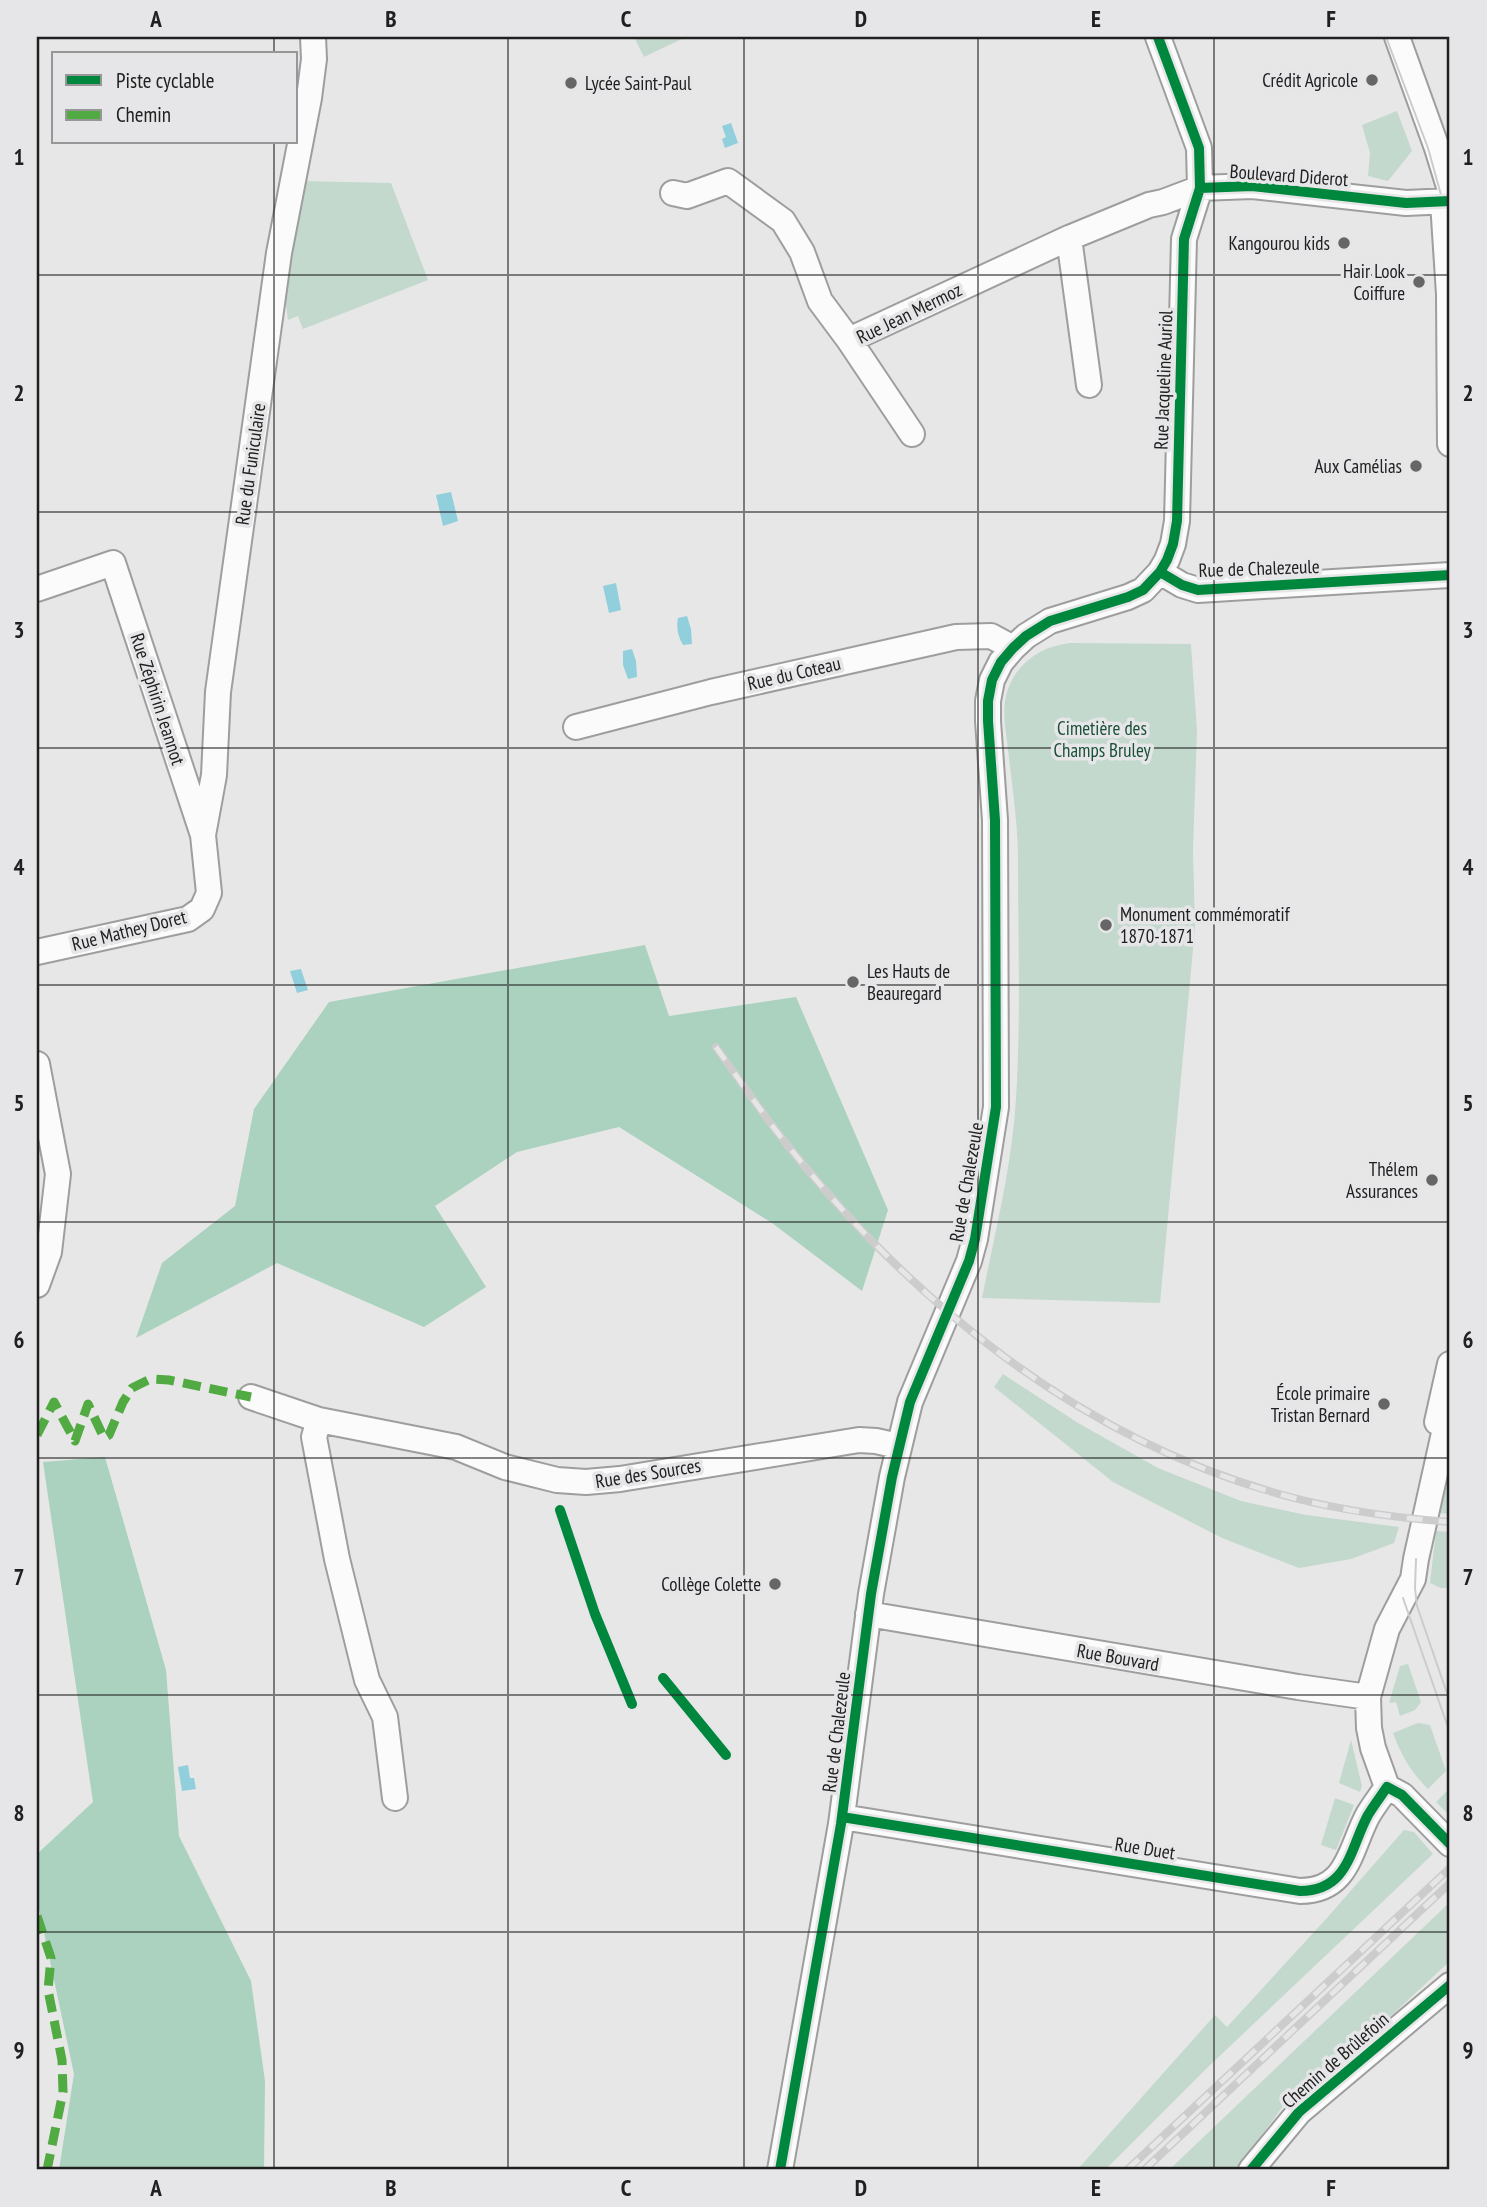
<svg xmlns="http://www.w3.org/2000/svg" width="1487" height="2207" font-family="'PT Sans Narrow',sans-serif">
	<rect width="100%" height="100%" fill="#e7e7e7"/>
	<path fill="#c3d9cd" d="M634,37H686L644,57Z
		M1397,111L1412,151L1388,181L1368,176L1370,153L1362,125Z
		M302,181L391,183L428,280L303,329L298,316L288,320L283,283Z
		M1071,643L1191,644L1197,731L1193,850L1195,928L1160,1303L982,1298C995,1232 1012,1166 1016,1099C1021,1020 1018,939 1018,860C1018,823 1012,786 1008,749C1006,732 1002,713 1006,696C1014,664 1040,646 1071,643Z
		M1003,1374L1078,1423L1158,1468L1241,1501L1306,1515L1399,1527L1394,1543L1351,1559L1299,1568L1222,1538L1113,1482L994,1387Z
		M1450,1484V1514L1440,1513L1444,1488Z
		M1436,1531L1450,1532V1588H1441L1430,1583Z
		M1408,1664L1421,1702L1415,1710L1400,1716L1396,1702L1389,1703L1400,1666Z
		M1418,1723L1430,1725L1446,1771L1428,1789C1411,1772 1401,1755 1393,1733Z
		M1351,1740L1362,1786L1360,1792L1339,1783Z
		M1450,1788V1816L1436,1802Z
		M1335,1798L1354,1805L1336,1850L1321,1845Z
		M1404,1830L1414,1832L1433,1854L1207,2068L1105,2170H1077L1215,2015L1227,2027L1326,1919Z
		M1450,1902V1961L1393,2014L1283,2106L1237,2170H1169Z"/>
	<path fill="#abd2be" d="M645,945L669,1016L796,997L888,1210L862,1291L772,1223L619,1127L517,1152L435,1206L486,1287L424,1327L277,1263L136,1338L162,1263L235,1206L254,1109L329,1002Z
		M105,1457L166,1670L179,1836L251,1981L265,2081L264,2170H59L74,2074L37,1900V1854L93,1802L43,1462Z"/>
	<path fill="#90cfdb" d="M731,123L738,143L725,148L722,139L726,137L722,126Z
		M451,492L458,521L443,526L436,495Z
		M616,583L621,610L609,613L603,586Z
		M687,616L691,629L692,644L683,645C678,636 676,628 678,618Z
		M632,649L636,661L637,677L628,679L623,665V651Z
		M301,969L308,990L297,993L290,971Z
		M188,1765L190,1778H194L196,1789L182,1791L178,1767Z"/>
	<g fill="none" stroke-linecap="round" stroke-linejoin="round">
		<defs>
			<path id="minor" d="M1397,37L1437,148L1450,190
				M673,193L687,196L728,181L783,221L802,252L820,301L849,340
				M1443,202L1449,294L1450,444
				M1069,238L1089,385
				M912,434L849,340L1069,238L1149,205L1163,202L1200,188L1252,186L1406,203L1450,201
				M1160,572L1182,585L1198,590L1450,575
				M37,589L113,563L202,832
				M576,727L711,692L956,637L991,636L1013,648
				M37,952L188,919L202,909L209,893L203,835L214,775L218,692L279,253L309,98L314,59L313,37
				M37,1064L58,1174L49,1252L37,1285
				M251,1397L319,1420
				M1437,1422L1450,1364
				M868,1614L1298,1687L1368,1697
				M1387,1787L1373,1748L1369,1728L1368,1697L1387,1629L1413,1579L1416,1559L1450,1406
				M1387,1787L1402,1795L1450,1844
				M395,1798L385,1717L367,1680L337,1559L314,1437L319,1420L456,1447L505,1467L557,1480L586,1482L620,1479L859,1440L876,1441L898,1446
				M842,1817L1300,1891C1349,1891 1350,1848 1368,1815C1374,1805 1381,1796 1387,1787
				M780,2170L841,1824L871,1594L892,1477L910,1402L969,1261L975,1239L996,1107L995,820L988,721V701L992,680L1001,662L1013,648L1026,636L1050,621L1128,597L1143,590L1160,572L1167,560L1173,544L1177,521L1184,239L1200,188L1199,148L1158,37
				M1251,2170L1299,2112L1450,1985"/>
		</defs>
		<use href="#minor" stroke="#9e9e9e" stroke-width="28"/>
		<use href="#minor" stroke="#fbfbfb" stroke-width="24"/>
		<path stroke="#ccc" stroke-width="2" d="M1386,37L1428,148L1443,202
			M1416,1559L1415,1588L1417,1606L1450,1702
			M1403,1598L1450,1733"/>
		<defs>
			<path id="rail" d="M716,1047C735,1074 754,1101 774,1128C906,1299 1082,1443 1294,1498C1345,1511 1398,1518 1450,1522
				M1127,2170L1450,1868
				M1144,2170L1450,1883"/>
		</defs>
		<use href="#rail" stroke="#ccc" stroke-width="8"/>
		<use href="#rail" stroke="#e6e6e8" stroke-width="5" stroke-dasharray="16" stroke-linecap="butt"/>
		<path stroke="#52aa43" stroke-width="9" stroke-dasharray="18 9" stroke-linecap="butt" d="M37,1435L54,1402L75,1441L88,1404L104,1438L109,1435L123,1402L132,1388L150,1379L169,1380L251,1397
			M37,1916L51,1958L48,1990L62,2060L63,2092L47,2170"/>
		<defs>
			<path id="cycleway" d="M1200,188L1252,186L1406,203L1450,201
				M1160,572L1182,585L1198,590L1450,575
				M560,1510L595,1614L632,1704
				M663,1678L726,1755
				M842,1817L1300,1891C1349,1891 1350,1848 1368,1815C1374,1805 1381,1796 1387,1787L1402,1795L1450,1844
				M780,2170L841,1824L871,1594L892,1477L910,1402L969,1261L975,1239L996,1107L995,820L988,721V701L992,680L1001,662L1013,648L1026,636L1050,621L1128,597L1143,590L1160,572L1167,560L1173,544L1177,521L1184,239L1200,188L1199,148L1158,37
				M1251,2170L1299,2112L1450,1985"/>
		</defs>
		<use href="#cycleway" stroke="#e6e6e8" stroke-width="15"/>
		<use href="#cycleway" stroke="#00873e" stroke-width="10"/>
	</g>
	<path fill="none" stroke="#202020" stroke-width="2" stroke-opacity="0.55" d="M274,37V54M508,37V2170M744,37V2170M978,37V2170M1214,37V2170M274,142V2170M37,275H1450M37,512H1450M37,748H1450M37,985H1450M37,1222H1450M37,1458H1450M37,1695H1450M37,1932H1450"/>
	<g fill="#666" stroke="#e6e6e8" stroke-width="2.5">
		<circle cx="1372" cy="80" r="7"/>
		<circle cx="571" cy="83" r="7"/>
		<circle cx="1344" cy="243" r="7"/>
		<circle cx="1419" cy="282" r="7"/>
		<circle cx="1416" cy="466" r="7"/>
		<circle cx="1106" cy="925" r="7"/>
		<circle cx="853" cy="982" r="7"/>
		<circle cx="1432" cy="1180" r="7"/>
		<circle cx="1384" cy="1404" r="7"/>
		<circle cx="775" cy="1584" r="7"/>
	</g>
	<g text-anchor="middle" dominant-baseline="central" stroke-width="7" stroke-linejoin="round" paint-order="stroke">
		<g font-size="19" fill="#202020" stroke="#e6e6e8" text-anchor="end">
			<text x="1358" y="80">Crédit Agricole</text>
			<text x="585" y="83" text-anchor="start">Lycée Saint-Paul</text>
			<text x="1330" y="243">Kangourou kids</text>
			<text x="1405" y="271">Hair Look<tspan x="1405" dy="22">Coiffure</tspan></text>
			<text x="1402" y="466">Aux Camélias</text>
			<text x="1120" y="914" text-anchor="start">Monument commémoratif<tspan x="1120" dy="22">1870-1871</tspan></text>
			<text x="867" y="971" text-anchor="start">Les Hauts de<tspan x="867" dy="22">Beauregard</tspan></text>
			<text x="1418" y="1169">Thélem<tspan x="1418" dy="22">Assurances</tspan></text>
			<text x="1370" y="1393">École primaire<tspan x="1370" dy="22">Tristan Bernard</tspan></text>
			<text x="761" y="1584">Collège Colette</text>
		</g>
		<g font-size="19" fill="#202020" stroke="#e6e6e8">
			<text transform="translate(1289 175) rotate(4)">Boulevard Diderot</text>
			<text transform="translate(909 313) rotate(-26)">Rue Jean Mermoz</text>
			<text transform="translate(1163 380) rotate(-88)">Rue Jacqueline Auriol</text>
			<text transform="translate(250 464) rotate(-82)">Rue du Funiculaire</text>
			<text transform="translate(1259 568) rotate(-2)">Rue de Chalezeule</text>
			<text transform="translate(794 673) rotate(-13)">Rue du Coteau</text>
			<text transform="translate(158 699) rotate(72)">Rue Zéphirin Jeannot</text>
			<text transform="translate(129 930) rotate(-14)">Rue Mathey Doret</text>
			<text transform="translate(966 1182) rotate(-80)">Rue de Chalezeule</text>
			<text transform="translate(648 1473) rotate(-9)">Rue des Sources</text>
			<text transform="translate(1118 1657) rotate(10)">Rue Bouvard</text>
			<text transform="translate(836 1732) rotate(-83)">Rue de Chalezeule</text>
			<text transform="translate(1145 1848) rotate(9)">Rue Duet</text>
			<text transform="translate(1335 2060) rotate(-41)">Chemin de Brûlefoin</text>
		</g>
		<g font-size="19" fill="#195037" stroke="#e6e6e8">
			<text x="1102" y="728">Cimetière des<tspan x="1102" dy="22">Champs Bruley</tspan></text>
		</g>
	</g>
	<rect width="1487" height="2207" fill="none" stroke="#e6e6e8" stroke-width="77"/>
	<rect x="52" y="52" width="245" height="91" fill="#e6e6e8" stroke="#979798" stroke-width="2"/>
	<rect x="66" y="75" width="35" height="10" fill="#00873e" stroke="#979798" stroke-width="2"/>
	<text x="116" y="88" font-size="21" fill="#202020">Piste cyclable</text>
	<rect x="66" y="110" width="35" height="10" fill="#52aa43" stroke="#979798" stroke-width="2"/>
	<text x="116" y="122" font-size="21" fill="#202020">Chemin</text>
	<rect x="38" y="38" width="1410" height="2130" fill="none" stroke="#202020" stroke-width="2.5"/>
	<g font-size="23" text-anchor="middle" font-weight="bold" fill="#202020">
		<text x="156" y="27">A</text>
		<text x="391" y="27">B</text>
		<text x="626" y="27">C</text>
		<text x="861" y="27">D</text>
		<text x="1096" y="27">E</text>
		<text x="1331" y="27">F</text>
		<text x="19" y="165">1</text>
		<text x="1468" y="165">1</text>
		<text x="19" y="401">2</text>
		<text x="1468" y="401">2</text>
		<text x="19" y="638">3</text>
		<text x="1468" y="638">3</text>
		<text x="19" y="875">4</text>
		<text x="1468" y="875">4</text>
		<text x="19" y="1111">5</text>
		<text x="1468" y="1111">5</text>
		<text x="19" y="1348">6</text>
		<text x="1468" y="1348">6</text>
		<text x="19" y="1585">7</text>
		<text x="1468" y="1585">7</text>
		<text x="19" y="1821">8</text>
		<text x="1468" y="1821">8</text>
		<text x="19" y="2058">9</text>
		<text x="1468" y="2058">9</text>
		<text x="156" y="2196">A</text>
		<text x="391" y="2196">B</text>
		<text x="626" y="2196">C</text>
		<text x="861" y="2196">D</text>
		<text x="1096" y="2196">E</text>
		<text x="1331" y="2196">F</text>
	</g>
</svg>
